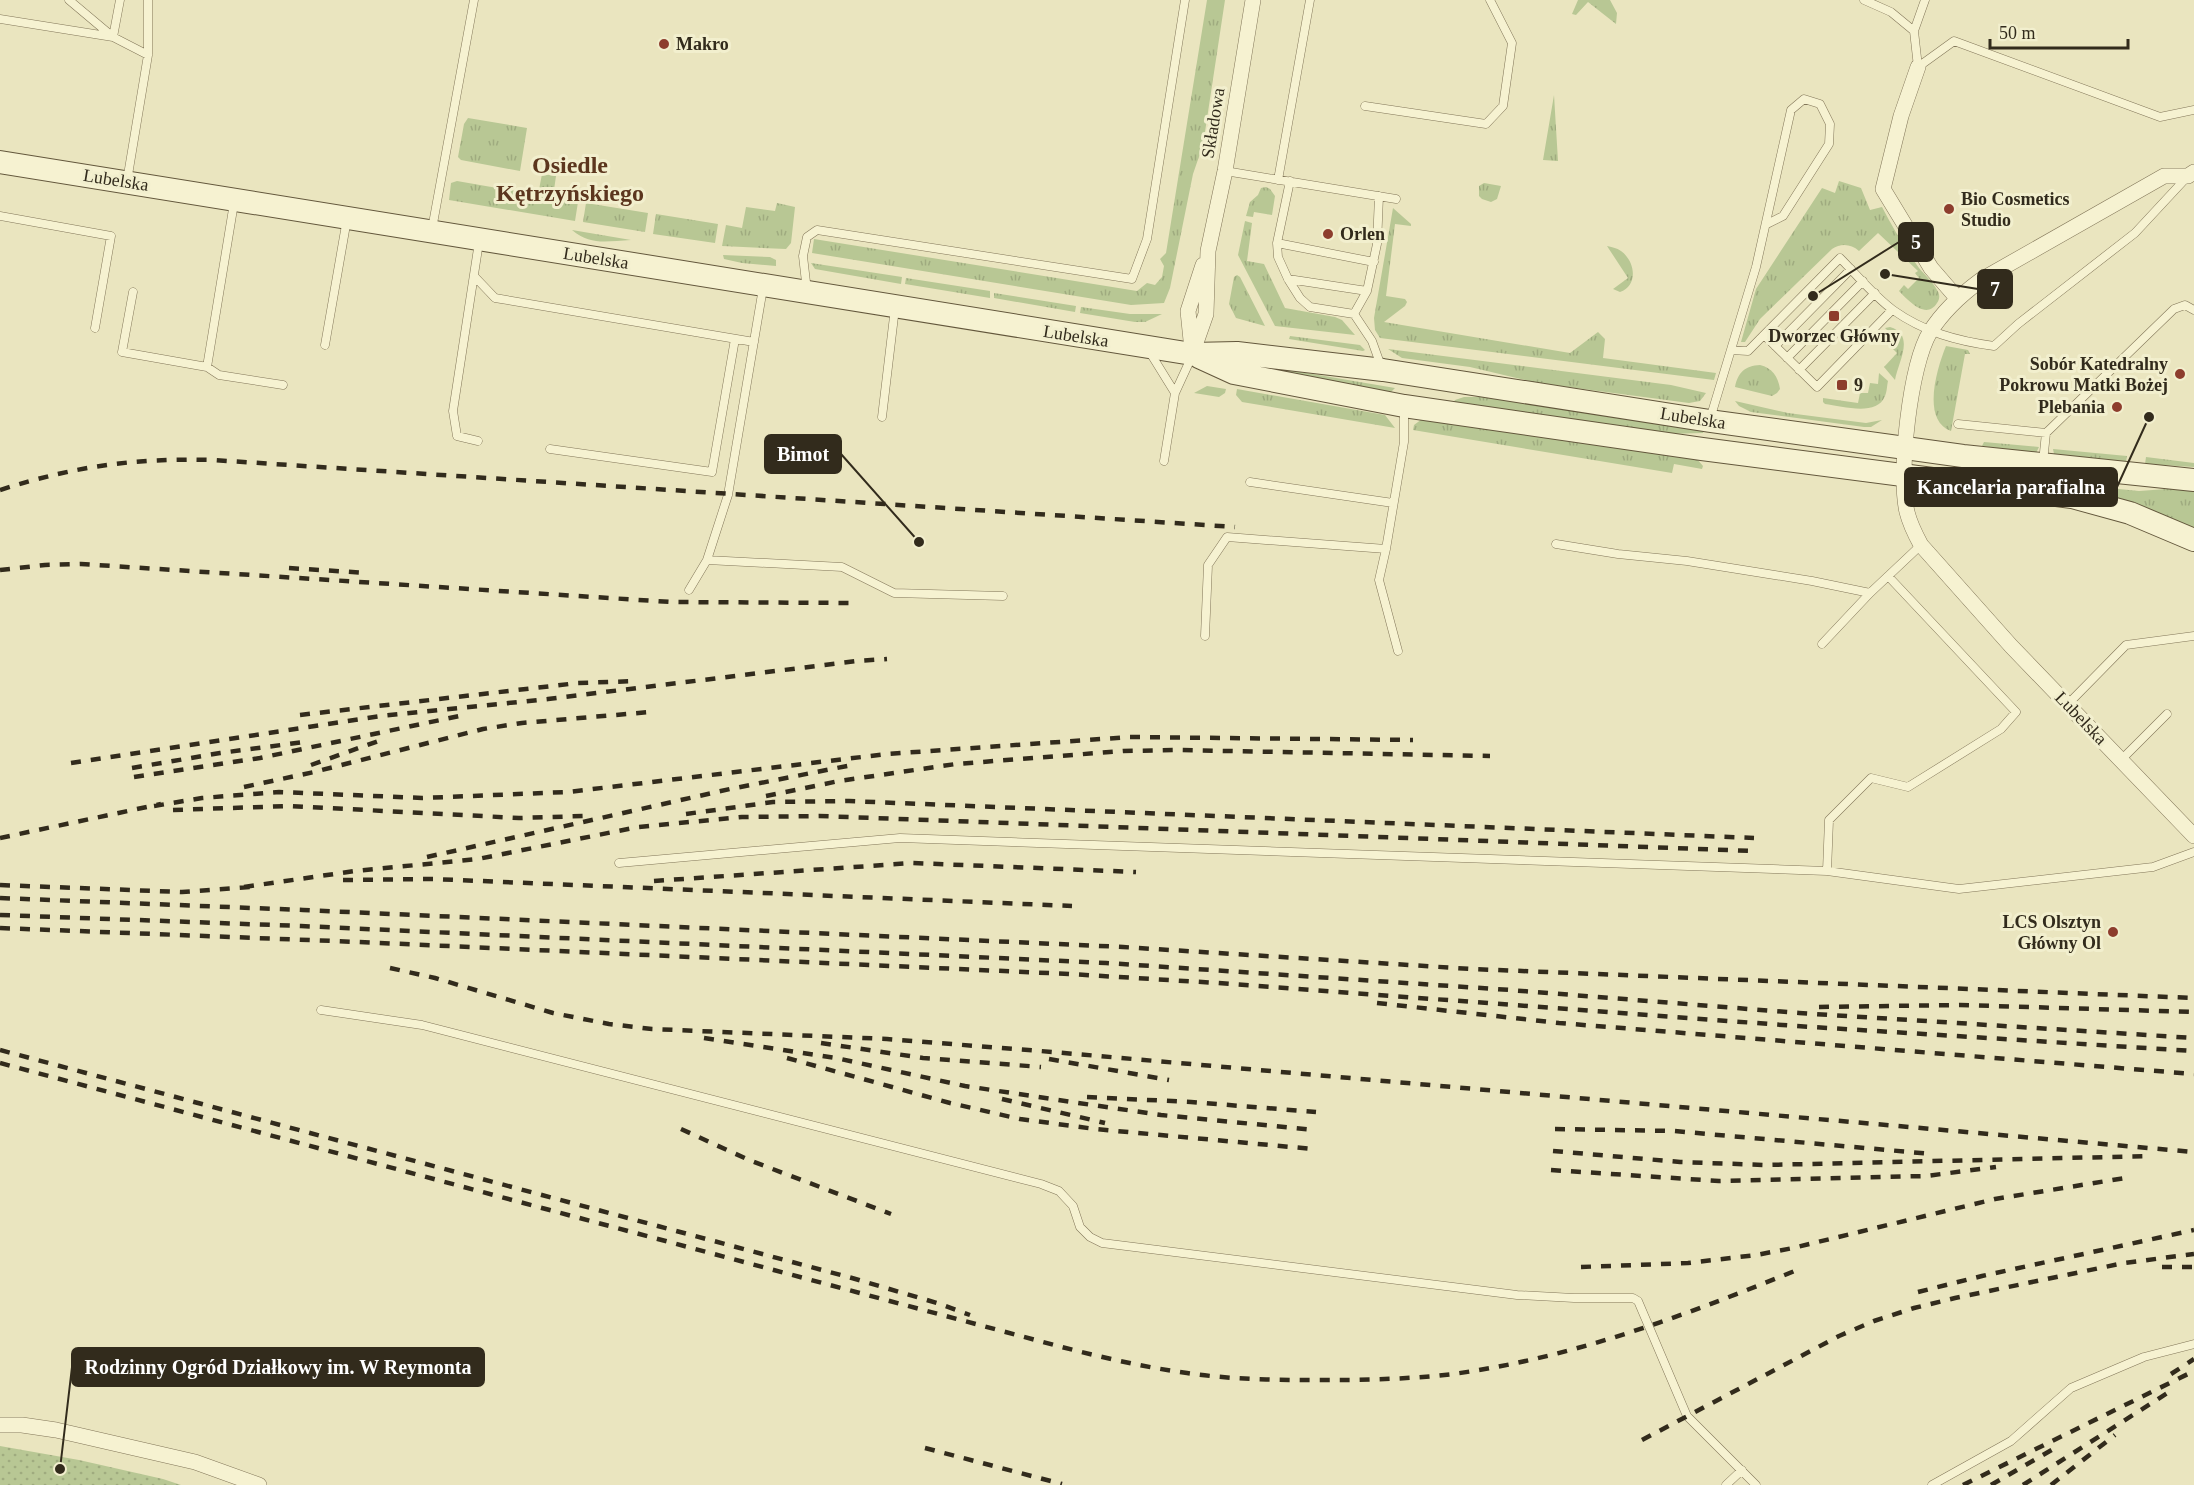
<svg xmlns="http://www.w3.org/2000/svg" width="2194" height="1485" font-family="'Times New Roman',serif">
	<defs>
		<pattern id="grass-tufts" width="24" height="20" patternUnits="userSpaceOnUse" patternTransform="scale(1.5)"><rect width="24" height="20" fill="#b8c794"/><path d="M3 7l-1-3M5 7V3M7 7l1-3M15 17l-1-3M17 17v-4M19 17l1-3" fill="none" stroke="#9fab7f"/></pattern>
		<pattern id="garden-dots" width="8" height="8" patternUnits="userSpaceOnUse" patternTransform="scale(1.5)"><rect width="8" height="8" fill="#b8c794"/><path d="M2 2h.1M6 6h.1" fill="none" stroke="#9fab7f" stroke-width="1.8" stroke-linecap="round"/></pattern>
	</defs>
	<rect width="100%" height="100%" fill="#eae5bf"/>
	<path fill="url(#grass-tufts)" d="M1207,0H1225L1203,145L1193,174L1170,288L1164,303L1131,305L812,253L814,239L1137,291L1147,283L1155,285L1162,277L1164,266L1160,259L1166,253Z
		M1578,0H1610L1617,13L1616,24L1588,2L1576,15L1572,14Z
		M1554,95L1558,161L1543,160Z
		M468,118L527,128L520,171L461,160L458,157L464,124Z
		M542,174L556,176L553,197L578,202L575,221L449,200L451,183L457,181L538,195Z
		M1839,181L1861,188L1870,210L1882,207C1893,228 1905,249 1919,268C1925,275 1933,282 1937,290C1940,294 1940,299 1937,303C1926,321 1907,299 1899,291L1904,285L1908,289L1919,278L1915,273L1918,271L1878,233L1859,251C1851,244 1841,243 1832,249L1760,319L1745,342H1741L1756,289L1822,188L1835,193Z
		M1484,183L1501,186L1497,199L1491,202L1482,199L1479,196V186Z
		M1266,187L1270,189L1275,196L1272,215L1254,212L1253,217L1246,216L1250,202L1258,195L1261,188Z
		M586,203L648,213L645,232L583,222Z
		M777,203L795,207L791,243L786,249L722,246L726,225L742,228L746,207L775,211Z
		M1393,208L1411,224V226L1395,224L1386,296L1405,299L1407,302L1405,306L1384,322L1570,353L1598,332L1605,339L1603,358L1716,373L1714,380L1380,338L1375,330L1374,318Z
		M656,214L718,224L715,243L653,234Z
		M1245,221L1252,223L1247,261L1264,264L1285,308L1335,317L1342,320L1355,335L1275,326L1238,255Z
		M572,230L631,240C607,241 591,246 572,230Z
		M1607,246C1611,247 1617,248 1621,251C1636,262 1638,286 1620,292L1613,289L1628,278Z
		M723,255L770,257L776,260V266L742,263L724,259Z
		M811,263L902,277L901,284L815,269Z
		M1237,275L1240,277L1265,326L1236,318L1229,304L1234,277Z
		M906,278L990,291V298L905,284Z
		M994,293L1076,306L1075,312L994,298Z
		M1081,307L1130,314H1162L1145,322H1135L1080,313Z
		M1890,327C1916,335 1898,362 1895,380L1884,367L1897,353L1882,338L1889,332L1885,328Z
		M1290,336L1360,345L1365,350L1363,351L1289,339Z
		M1946,346L1968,350L1970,354H1965L1951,431C1921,420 1937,368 1946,346Z
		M1388,349L1671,385L1706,393L1700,401L1689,403L1538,383L1470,367L1402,358Z
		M1242,362L1395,388L1391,392L1241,367Z
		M1760,365C1772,368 1778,376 1780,389L1777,393L1772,396L1735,387C1738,372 1745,366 1760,365Z
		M1879,373L1888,381C1887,385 1887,392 1885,396C1877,417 1842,406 1825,404L1823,402V398L1858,403L1860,393H1868L1870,383L1878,384Z
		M1207,386L1226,389L1225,393L1219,397L1194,393Z
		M1237,389L1385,415L1395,428L1242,402L1236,395Z
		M1464,397H1482L1706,428L1703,433L1667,434L1453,403L1455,400Z
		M1735,401L1788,413L1866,423L1882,420L1871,427H1864L1751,412L1739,406Z
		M1422,419L1697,459L1703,466L1702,469L1674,464L1672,473L1413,430L1414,425Z
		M1984,442L2039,447L2036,453L1982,446Z
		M2053,449L2127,456L2126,462L2054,454Z
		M2146,457L2194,463V467L2145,464Z
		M2078,485L2139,491L2194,487V530C2156,514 2118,495 2078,488Z"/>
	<path fill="url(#garden-dots)" d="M0,1446L79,1460L163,1479L181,1485H0Z"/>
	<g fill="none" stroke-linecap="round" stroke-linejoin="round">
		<defs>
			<path id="lane" d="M69,0L113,37L148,55
				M1864,0L1891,12L1914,31
				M1925,0L1914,31L1918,67L1954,41L2160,117L2194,110
				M0,19L113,37L120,0
				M1365,106L1486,124L1503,106L1512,43L1490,0
				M1225,171L1396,199
				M1278,180L1310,0
				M127,181L148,55V0
				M1290,181L1277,243L1278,257L1288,279L1300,298L1310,307L1354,314
				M1379,196L1377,244L1367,291L1354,314L1372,341L1381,366
				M0,216L111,236L95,328
				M432,229L474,0
				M1277,243L1374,262
				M475,277L495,298L754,342
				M1288,279L1367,291
				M807,291L803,256L807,237L817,230L1132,279L1147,239L1185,0
				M133,292L122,352L207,367L234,203
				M1764,335L1817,387L1892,310
				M325,345L347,219
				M1775,346L1851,269
				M1731,350L1748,351L1840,258C1857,275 1874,296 1893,310C1924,332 1957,341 1994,346L2018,324L2135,233L2188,176
				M1149,351L1175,393
				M1787,358L1863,281
				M207,367L219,375L283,385
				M1799,370L1875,293
				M882,417L895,308
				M1710,419L1756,267L1791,110L1804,99L1820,104L1830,124L1829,144L1783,216L1767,224
				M1958,424L2046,433L2174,309L2185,305L2194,310
				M478,441L457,436L453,411L479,242
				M550,449L712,472L735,339
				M1164,461L1175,393L1192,356
				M2043,462L2046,433
				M1250,482L1393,503
				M1556,544L1618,554L1687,561L1812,581L1870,593L1822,644
				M707,560L842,567L894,593L1003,596
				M689,590L707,560L728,495L763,288
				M1870,593L1921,545
				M1205,636L1208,565L1227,537L1386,549
				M1398,651L1379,580L1386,549L1404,442V407
				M2068,704L2126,645L2194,636
				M2121,760L2167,714
				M619,863L900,838L1827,871L1959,889L2153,867L2194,852
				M1827,871L1829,820L1871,778L1908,787L2001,729L2016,712L1888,576
				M321,1010L422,1025L1041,1184L1059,1191L1073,1206L1080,1227L1090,1237L1102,1243L1517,1295L1574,1298H1633L1638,1301L1687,1416L1756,1485
				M1726,1485L1742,1470
				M1932,1485L2011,1441L2071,1388L2144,1357L2194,1344"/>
			<path id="street" d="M1918,67L1901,116L1883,189L1931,268L1957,298
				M2194,172L2188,176H2164L1981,280C1962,294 1943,311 1930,332C1910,365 1898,474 1907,512C1910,524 1915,534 1921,545L2011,646L2194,836
				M1192,350L1188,311L1203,265
				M1192,354L1206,314L1208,251L1225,171L1253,0
				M0,1425H22L56,1430L195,1462L259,1485"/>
			<path id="secondary" d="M0,162L1192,354L1237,353L1383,370L1710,421L1963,456L2194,480
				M1199,357L1234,373L1404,406L1702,449L2072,497L2130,513L2194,540"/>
		</defs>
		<use href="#lane" stroke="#827659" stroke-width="9"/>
		<use href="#street" stroke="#827659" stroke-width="16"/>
		<use href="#secondary" stroke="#63573c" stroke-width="24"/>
		<use href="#lane" stroke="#f6f2d1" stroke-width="8"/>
		<use href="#street" stroke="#f6f2d1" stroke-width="15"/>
		<use href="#secondary" stroke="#f6f2d1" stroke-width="22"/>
		<path stroke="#322b1c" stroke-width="4.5" stroke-dasharray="10 10" stroke-linecap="butt" d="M0,490C76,466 133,458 213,460L1235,527
			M289,568L367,573
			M0,570L45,565L81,564L671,602L858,603
			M300,715L578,683L638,681
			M71,763L381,716L548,699L857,661L887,659
			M311,765L384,739
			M132,768L220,753L304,742
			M134,777L260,758L464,715
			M244,787L314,772L483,729L522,723L650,712
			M766,796L839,781L956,764L1123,751L1177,750L1490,756
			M154,806L202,798L279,792L422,798L568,792L887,754L1130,737L1413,740
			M173,810L289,806L519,818L583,816
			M686,814L773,802L849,801L1754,838
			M0,838L161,804
			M427,857L730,789L852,765
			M343,880L433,879L1072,906
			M654,881L912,863L1136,872
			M0,885L182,892L250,887
			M244,887L355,871L478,859L638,827L742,817L819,816L1754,851
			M0,898L303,910L1123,947L1472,969L2194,998
			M0,915L301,926L1106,963L1510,990L1799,1013L2194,1038
			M0,928L359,942L1069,974L1218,983L1796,1026L2194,1051
			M390,968L435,978L553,1013L609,1024L652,1029L887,1039L1053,1052L2194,1152
			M1377,1003L1559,1023L2194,1074
			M1819,1007L1960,1005L2194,1012
			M704,1038L836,1058L965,1086L1065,1101L1161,1115L1315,1130
			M821,1043L923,1058L1041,1067
			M0,1050L852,1278L937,1303L970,1315
			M787,1058L950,1103L1020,1119L1095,1129L1313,1149
			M1049,1059L1169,1080
			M0,1063L1058,1346C1100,1357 1143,1367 1187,1373C1240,1381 1297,1380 1350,1380C1391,1379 1432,1378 1473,1371C1587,1353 1696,1311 1802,1268
			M1087,1097L1191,1102L1316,1112
			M1002,1099L1105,1123
			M681,1129L749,1160L891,1214
			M1555,1129L1674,1131L1932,1154
			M1553,1151L1680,1162L1765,1165L2152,1156
			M1551,1170L1719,1181L1926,1176L1996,1167
			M1581,1267L1688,1263L1756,1255L1793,1248L1995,1199L2125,1178
			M2162,1267H2194
			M1918,1292L1982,1276L2194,1230
			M2171,1374L2194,1359
			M1642,1440L1839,1336L1874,1321L1914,1308L1955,1298L2124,1263L2194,1254
			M925,1448L1062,1484
			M1963,1485L2194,1371
			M1991,1485L2055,1448
			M2023,1485L2169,1392
			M2051,1485L2115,1435"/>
	</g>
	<g fill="#8d3d2d" stroke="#f2efce" stroke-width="2">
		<circle cx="664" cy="44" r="6"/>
		<circle cx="1949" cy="209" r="6"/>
		<circle cx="1328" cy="234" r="6"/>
		<rect x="1828" y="310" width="12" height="12" rx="3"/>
		<circle cx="2180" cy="374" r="6"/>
		<rect x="1836" y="379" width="12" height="12" rx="3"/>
		<circle cx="2117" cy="407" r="6"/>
		<circle cx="2113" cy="932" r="6"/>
	</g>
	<g text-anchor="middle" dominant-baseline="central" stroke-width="6" stroke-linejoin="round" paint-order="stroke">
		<g font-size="18" font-weight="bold" fill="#322b1c" stroke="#f2efce" text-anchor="start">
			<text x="676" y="44">Makro</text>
			<text x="1961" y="199">Bio Cosmetics<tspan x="1961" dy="21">Studio</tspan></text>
			<text x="1340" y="234">Orlen</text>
			<text x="1834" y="336" text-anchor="middle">Dworzec Główny</text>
			<text x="2168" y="364" text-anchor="end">Sobór Katedralny<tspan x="2168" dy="21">Pokrowu Matki Bożej</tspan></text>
			<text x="1854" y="385">9</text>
			<text x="2105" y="407" text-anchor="end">Plebania</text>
			<text x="2101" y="922" text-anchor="end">LCS Olsztyn<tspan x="2101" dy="21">Główny Ol</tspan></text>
		</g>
		<g font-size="18" fill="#322b1c" stroke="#f2efce">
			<text transform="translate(1213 123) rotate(-81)">Składowa</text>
			<text transform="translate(116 180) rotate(9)">Lubelska</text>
			<text transform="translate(596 258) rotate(9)">Lubelska</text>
			<text transform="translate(1076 336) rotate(9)">Lubelska</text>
			<text transform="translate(1693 418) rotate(9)">Lubelska</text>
			<text transform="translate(2081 718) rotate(46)">Lubelska</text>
		</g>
		<g font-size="24" font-weight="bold" fill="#5c361e" stroke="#f2efce">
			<text x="570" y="165">Osiedle<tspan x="570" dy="28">Kętrzyńskiego</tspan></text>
		</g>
	</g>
	<path fill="none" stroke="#322b1c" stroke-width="2" d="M1813 296L1899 242M1885 274L1978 289M919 542L841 454M2149 417L2117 487M60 1469L72 1367"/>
	<g fill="#322b1c" stroke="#f2efce" stroke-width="2">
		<circle cx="1813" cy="296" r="6"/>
		<circle cx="1885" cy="274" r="6"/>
		<circle cx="919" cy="542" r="6"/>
		<circle cx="2149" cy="417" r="6"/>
		<circle cx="60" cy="1469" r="6"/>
	</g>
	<g fill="#322b1c" stroke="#322b1c" stroke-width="2">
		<rect x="1899" y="223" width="34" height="38" rx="6"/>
		<rect x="1978" y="270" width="34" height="38" rx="6"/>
		<rect x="765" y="435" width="76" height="38" rx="6"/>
		<rect x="1905" y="468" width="212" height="38" rx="6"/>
		<rect x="72" y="1348" width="412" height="38" rx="6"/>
	</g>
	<g font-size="20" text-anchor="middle" font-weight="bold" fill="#fff">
		<text x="1916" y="249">5</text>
		<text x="1995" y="296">7</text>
		<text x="803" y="461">Bimot</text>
		<text x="2011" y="494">Kancelaria parafialna</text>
		<text x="278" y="1374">Rodzinny Ogród Działkowy im. W Reymonta</text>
	</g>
	<path d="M1990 39v9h138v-9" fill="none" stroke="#322b1c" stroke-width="3"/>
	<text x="1999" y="39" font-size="18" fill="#322b1c" stroke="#f2efce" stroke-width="4.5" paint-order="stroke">50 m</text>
</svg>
